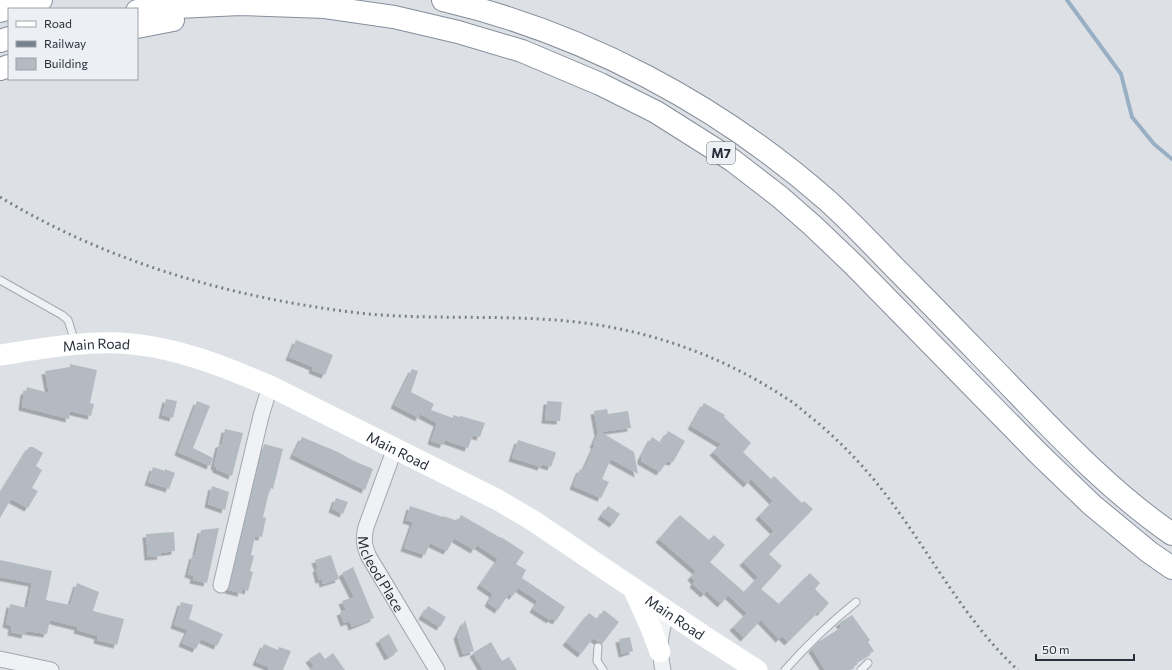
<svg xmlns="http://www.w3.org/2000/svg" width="1172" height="670" font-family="Commissioner,sans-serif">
	<defs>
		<filter id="shadow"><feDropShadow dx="-3.5" dy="3.5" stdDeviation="0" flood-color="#0004"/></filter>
	</defs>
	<rect width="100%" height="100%" fill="#dde1e6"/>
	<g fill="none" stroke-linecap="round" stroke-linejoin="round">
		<path stroke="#99afc4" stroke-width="4" d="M1067,0L1121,74L1132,117L1154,144L1172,159"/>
	</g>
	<path fill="#b4bac2" filter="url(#shadow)" d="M296,340L333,355L325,375L312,370L313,367L289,357Z
		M70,364L97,370L90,403L94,404L91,416L70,411L69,419L22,407L24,391H26L27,387L49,393L45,371L70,367Z
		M412,369L418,371L411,392L434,404L431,410L453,418V415L460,417L461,416L485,423L480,437L473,435L468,448L445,440L443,445L431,441L437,423L420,414L419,418L394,405Z
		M166,399L177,401L173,418L162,415Z
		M197,401L210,406L193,448L213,458L210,466L178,452Z
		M547,401L562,402L560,421L545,420Z
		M704,403L725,415L724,417L751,443L743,452L771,479L774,476L802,503L804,501L813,509L769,554L782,566L761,589L779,604L810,573L820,583L815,589L829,603L820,613L819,611L788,642L782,636L779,639L761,620L744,638L733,627L747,613L728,595L721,604L707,591L704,594L693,584L695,581L691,577L696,571L659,539L680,515L709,540L714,535L725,545L710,562L744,592L758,577L743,562L774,531L759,516L773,501L751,479L747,484L713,452L721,444L691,426Z
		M607,409L608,414L628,411L631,428L601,432L634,452L638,474L611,459L602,479L609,482L601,498L573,486L580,469L583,471L595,445H593L598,433L594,411Z
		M225,429L243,433L232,476L216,469V467L214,466L219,444H222Z
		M668,431L685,441L673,462L667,461L660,472L641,461V457L652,437L661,443Z
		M302,437L338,452L352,460L373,469L365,490L293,455Z
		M518,440L555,452L556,453L551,467L542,464L541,467L512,458Z
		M264,444L283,449L273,489L270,488L263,517L266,518L262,537L255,536L251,555L254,556L250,571L253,572L248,591L242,589L241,593L228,590Z
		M29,447H33L43,453L36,466L42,470L32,488L38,491L28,508L11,499L0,518V494Z
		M153,467L165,471V469L175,473L169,489L148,482Z
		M212,486L229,492L225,510L208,504Z
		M336,498L348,502L343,514L332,509Z
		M410,506L443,517V516L458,521L461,515L501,538V537L524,552L516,564L526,570L522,578L565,607L556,621L551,618L550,620L533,609L538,601L518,588L513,596L509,594L498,610L488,603L493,594L480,585L498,559L477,545L474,550L454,538L447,551L430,543L425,555L404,548L413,522L406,520Z
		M608,506L620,514L613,524L601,516Z
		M219,528L207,583L193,580L194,576L188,574L193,555L195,556L201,530Z
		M174,532L175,551L160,553L161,556L148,557L146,534Z
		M331,555L339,579L323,584L322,579L319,580L316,569L318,568L315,560Z
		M0,560L52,571L46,600L70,605L77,583L99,592L93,611L124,619L117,645L97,640L98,636L77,630L78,627L50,620L47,634L26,631L25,635L11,632L12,626L6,624L10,604L27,608L32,583L0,577Z
		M353,567L374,618L352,627L350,621L344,623L340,612L346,610L342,601L354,597L342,573Z
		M181,602L193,605L189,619L223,634L217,646L201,639L196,649L182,643L188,630L174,625Z
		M428,606L446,617L440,627L422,616Z
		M604,610L619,622L602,644L593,638L581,654L566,642L589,613L597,619Z
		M852,615L870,640L868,642L874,651L856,662L858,664L848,670H825L812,649L818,642L842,627L839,623Z
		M465,620L474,651L463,654L457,636Z
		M389,634L398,651L388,657L379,640Z
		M630,637L633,651L622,654L619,639Z
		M491,642L502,661L509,657L517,670H483L473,653Z
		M264,644L278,650L279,647L291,651L283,670H268L269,667L256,662Z
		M320,652L325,659L333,653L345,670H309L314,666L309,659Z"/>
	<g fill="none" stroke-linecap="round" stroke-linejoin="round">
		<defs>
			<path id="service" d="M0,280L62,315L68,320L75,342
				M598,647L597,661L603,670
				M785,670C807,645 830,623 856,602
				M861,670L868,663"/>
			<g id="minor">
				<path id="s1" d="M395,448L366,527C363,539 364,546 369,557L437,670"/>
				<path d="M221,585L261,416L270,386"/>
				<path d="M0,659L51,670"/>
				<path d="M663,670C658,645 660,636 667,611"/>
			</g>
			<path id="motorway" d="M443,0C584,33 719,105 828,201C850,221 872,244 893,266C923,296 953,327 983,358C1043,419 1101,485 1172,534
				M0,11L41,0
				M137,11L177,7L240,4L325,7L394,17L458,32L522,51L600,84L656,112L732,160L780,197L812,225L854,265L1038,453L1092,505L1149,552L1172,568
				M137,27L173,20
				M0,41L9,38
				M0,69L9,66"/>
		</defs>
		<use href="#service" stroke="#a3a8af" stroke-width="9"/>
		<use href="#minor" stroke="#a3a8af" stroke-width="17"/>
		<use href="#motorway" stroke="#858e9c" stroke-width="24"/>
		<use href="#service" stroke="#eff1f4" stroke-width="7"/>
		<use href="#minor" stroke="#eff1f4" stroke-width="15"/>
		<g stroke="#fff" stroke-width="21">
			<path id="s2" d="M0,355C40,349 81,341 121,343C174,346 223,366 270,386L498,500L532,520L704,636L757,670"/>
			<path d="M633,588L651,628L660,652"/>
		</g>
		<use href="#motorway" stroke="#fff" stroke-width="22"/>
		<path stroke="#77818e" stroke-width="3" stroke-dasharray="2 4" stroke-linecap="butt" d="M0,197C109,263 233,298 359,313C424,320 490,315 555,320C639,326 719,353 789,400C797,405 804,412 812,418C846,446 875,478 900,514C938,567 970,626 1018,670"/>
	</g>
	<g text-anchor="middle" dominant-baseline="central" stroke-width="3" stroke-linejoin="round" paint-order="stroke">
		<rect fill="#eceff4" stroke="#626972" stroke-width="1" x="707" y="142" width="28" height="22" rx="3"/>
		<g font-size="13" font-weight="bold" fill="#272f3b">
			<text x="721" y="153">M7</text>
		</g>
		<g font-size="14" fill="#272f3b" stroke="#eceff4">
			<text stroke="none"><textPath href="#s2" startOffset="97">Main Road</textPath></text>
			<text stroke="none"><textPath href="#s2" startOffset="421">Main Road</textPath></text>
			<text stroke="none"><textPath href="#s1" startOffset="135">Mcleod Place</textPath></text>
			<text stroke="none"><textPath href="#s2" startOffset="745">Main Road</textPath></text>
		</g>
	</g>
	<rect x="8" y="8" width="130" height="72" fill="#eceff4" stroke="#9da2aa"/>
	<rect x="16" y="21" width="20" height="6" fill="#ffffff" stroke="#9da2aa"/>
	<text x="44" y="28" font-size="12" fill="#272f3b">Road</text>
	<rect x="16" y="41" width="20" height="6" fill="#77818e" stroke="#9da2aa"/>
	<text x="44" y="48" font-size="12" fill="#272f3b">Railway</text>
	<rect x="16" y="58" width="20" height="12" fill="#b4bac2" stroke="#9da2aa"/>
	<text x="44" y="68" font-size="12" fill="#272f3b">Building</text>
	<path d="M1036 654v6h98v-6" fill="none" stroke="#272f3b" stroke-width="2"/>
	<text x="1042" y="654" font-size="12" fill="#272f3b" stroke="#eceff4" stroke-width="3" paint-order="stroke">50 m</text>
</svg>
